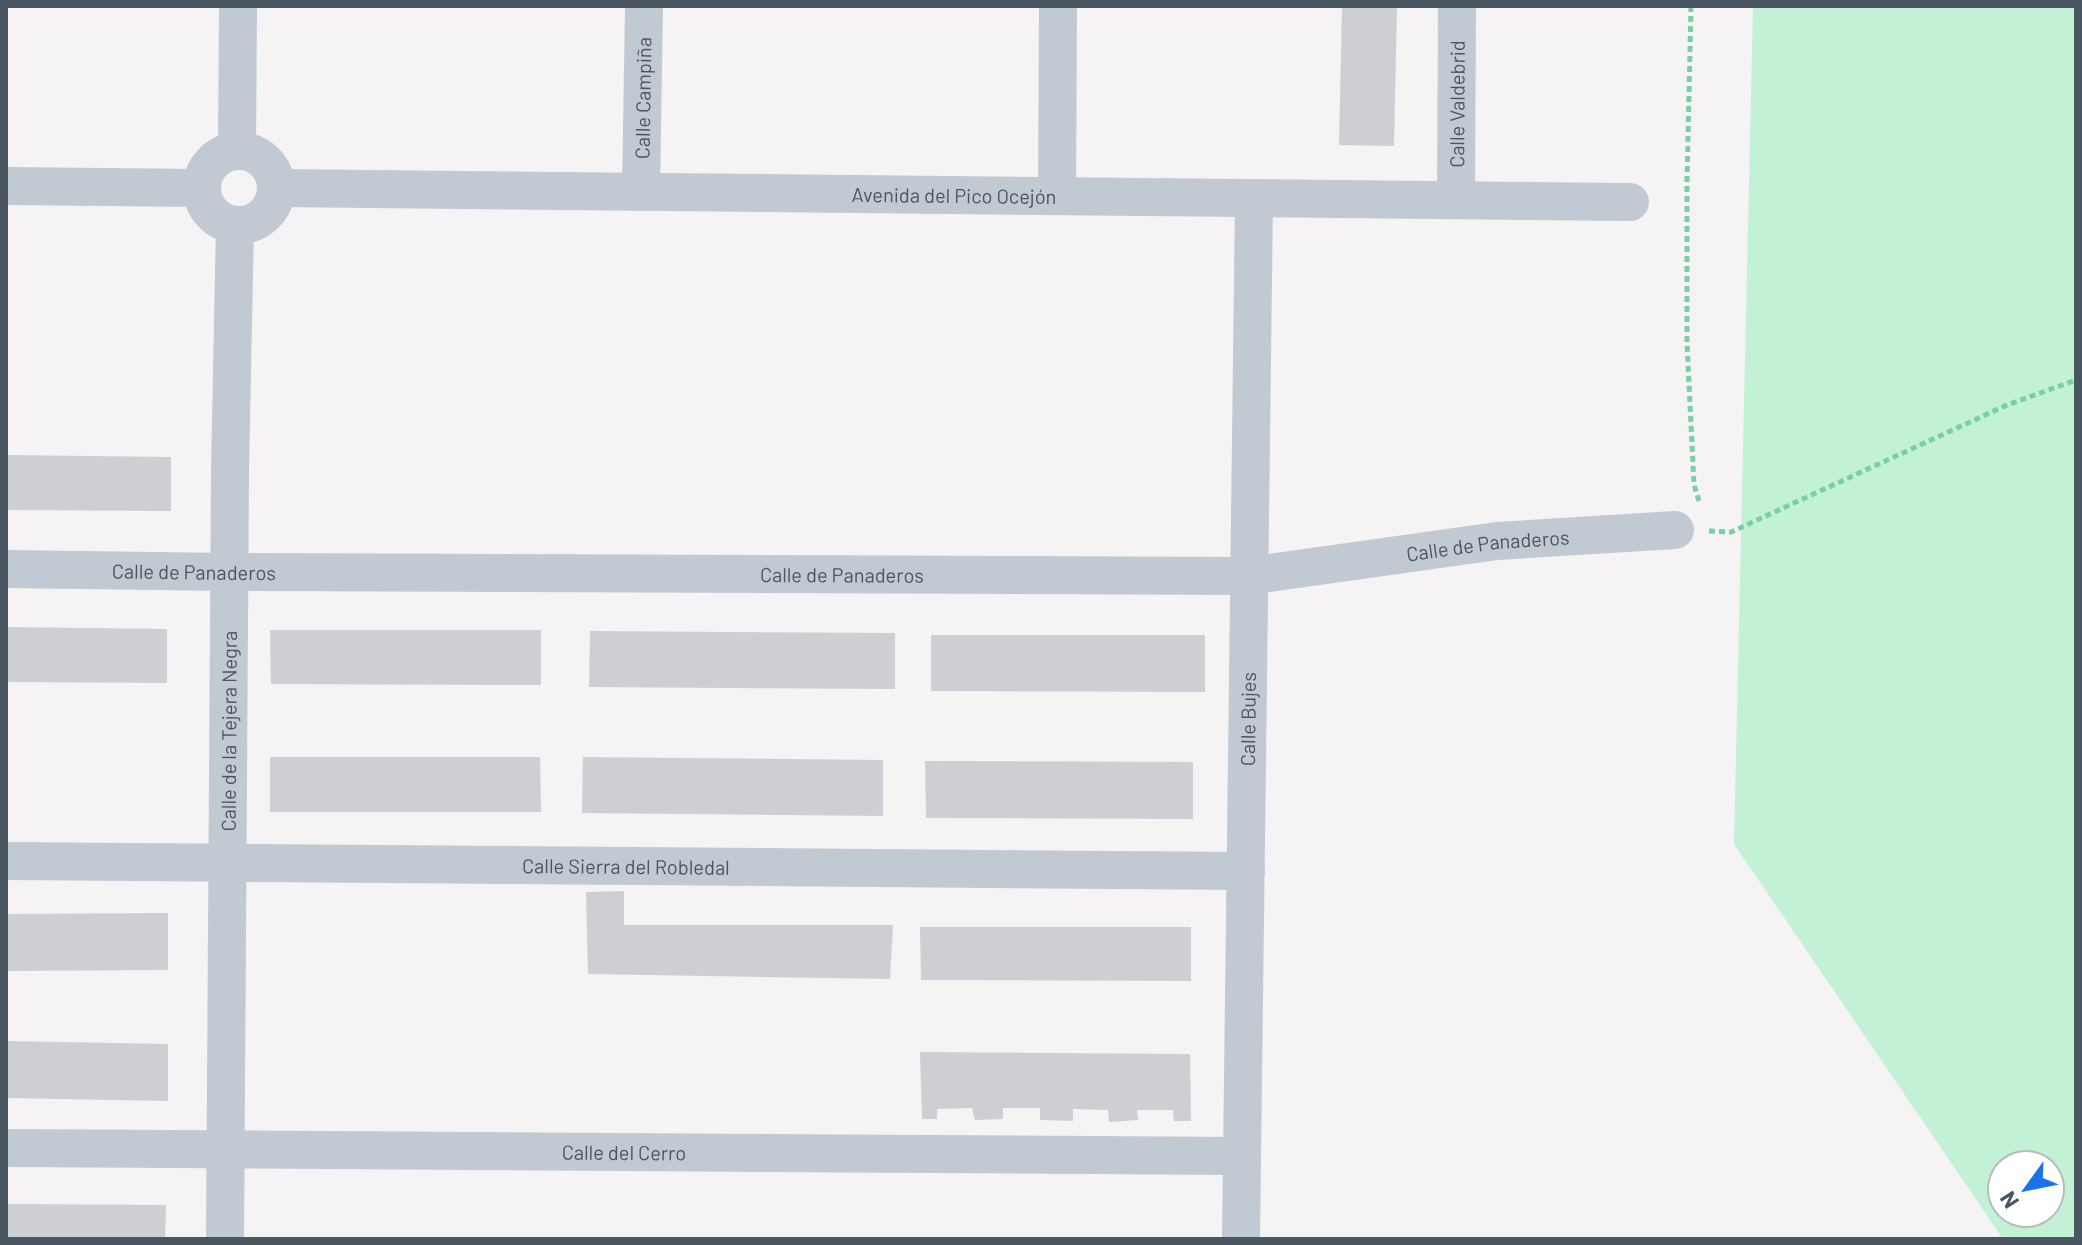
<svg xmlns="http://www.w3.org/2000/svg" width="2082" height="1245" font-family="Barlow,sans-serif">
	<rect width="100%" height="100%" fill="#f5f3f3"/>
	<path fill="#c3f1d5" fill-rule="evenodd" d="M1753,6H2076V1239H2003L1734,844ZM2002,1165H2050V1213H2002Z"/>
	<path fill="#cdcfd5" d="M1342,6H1397L1394,146L1339,145Z
		M6,455L171,457V511L6,510Z
		M6,627L167,629V683L6,682Z
		M270,630H541V685L271,684Z
		M590,631L895,633V689L589,687Z
		M931,635H1205V692L931,691Z
		M270,757H540L541,812H270Z
		M583,757L883,760V816L582,813Z
		M925,761L1193,762V819L926,818Z
		M624,891V925H893L890,979L588,974L586,892Z
		M168,913V970L6,971V914Z
		M920,927H1191V981L921,980Z
		M6,1041L168,1044V1101L6,1098Z
		M920,1052L1190,1054L1191,1121H1174L1173,1110H1137L1138,1120L1109,1122L1108,1110L1073,1109V1121L1040,1120V1108H1003V1119L975,1120L972,1108L937,1109V1119H922Z
		M6,1204L166,1205L165,1239H6Z"/>
	<g fill="none" stroke-linecap="round" stroke-linejoin="round">
		<path stroke="#7ad0a6" stroke-width="5" stroke-dasharray="6 4" stroke-linecap="butt" d="M1691,6L1687,182V343L1694,485L1700,504
			M1709,531L1731,532L2007,405L2076,380"/>
		<g stroke="#c1cad2" stroke-width="38">
			<path d="M237,151L238,6"/>
			<circle cx="239" cy="188" r="37"/>
			<path d="M6,186L202,188"/>
			<path id="s1" d="M276,188L1630,202"/>
			<path id="s2" d="M641,192L644,6"/>
			<path d="M1057,196L1058,6"/>
			<path id="s3" d="M1456,200L1457,6"/>
			<path id="s4" d="M6,569L230,572L1248,576L1497,541L1675,530"/>
			<path id="s5" d="M6,861L1246,871"/>
			<path id="s6" d="M6,1148L1242,1156"/>
			<path id="s7" d="M225,1239L230,470L235,225"/>
			<path id="s8" d="M1241,1239L1254,198"/>
		</g>
	</g>
	<g text-anchor="middle" dominant-baseline="central" stroke-width="6" stroke-linejoin="round" paint-order="stroke">
		<g font-size="20" fill="#4a5661" stroke="#fff">
			<text stroke="none"><textPath href="#s2" startOffset="94">Calle Campiña</textPath></text>
			<text stroke="none"><textPath href="#s3" startOffset="96">Calle Valdebrid</textPath></text>
			<text stroke="none"><textPath href="#s1" startOffset="678">Avenida del Pico Ocejón</textPath></text>
			<text stroke="none"><textPath href="#s4" startOffset="1484">Calle de Panaderos</textPath></text>
			<text stroke="none"><textPath href="#s4" startOffset="188">Calle de Panaderos</textPath></text>
			<text stroke="none"><textPath href="#s4" startOffset="836">Calle de Panaderos</textPath></text>
			<text stroke="none"><textPath href="#s8" startOffset="520">Calle Bujes</textPath></text>
			<text stroke="none"><textPath href="#s7" startOffset="508">Calle de la Tejera Negra</textPath></text>
			<text stroke="none"><textPath href="#s5" startOffset="620">Calle Sierra del Robledal</textPath></text>
			<text stroke="none"><textPath href="#s6" startOffset="618">Calle del Cerro</textPath></text>
		</g>
	</g>
	<rect width="2082" height="1245" fill="none" stroke="#4a5661" stroke-width="16"/>
	<g transform="translate(2026 1189) rotate(237)"><circle r="38" fill="#ffffff" stroke="#b7bbc0" stroke-width="2"/>
	<path d="M0-6L14 30L0 20L-14 30Z" fill="#1a73e8"/>
	<text y="-12" font-size="22" font-weight="bold" text-anchor="middle" fill="#4a5661">N</text>
	</g>
</svg>
